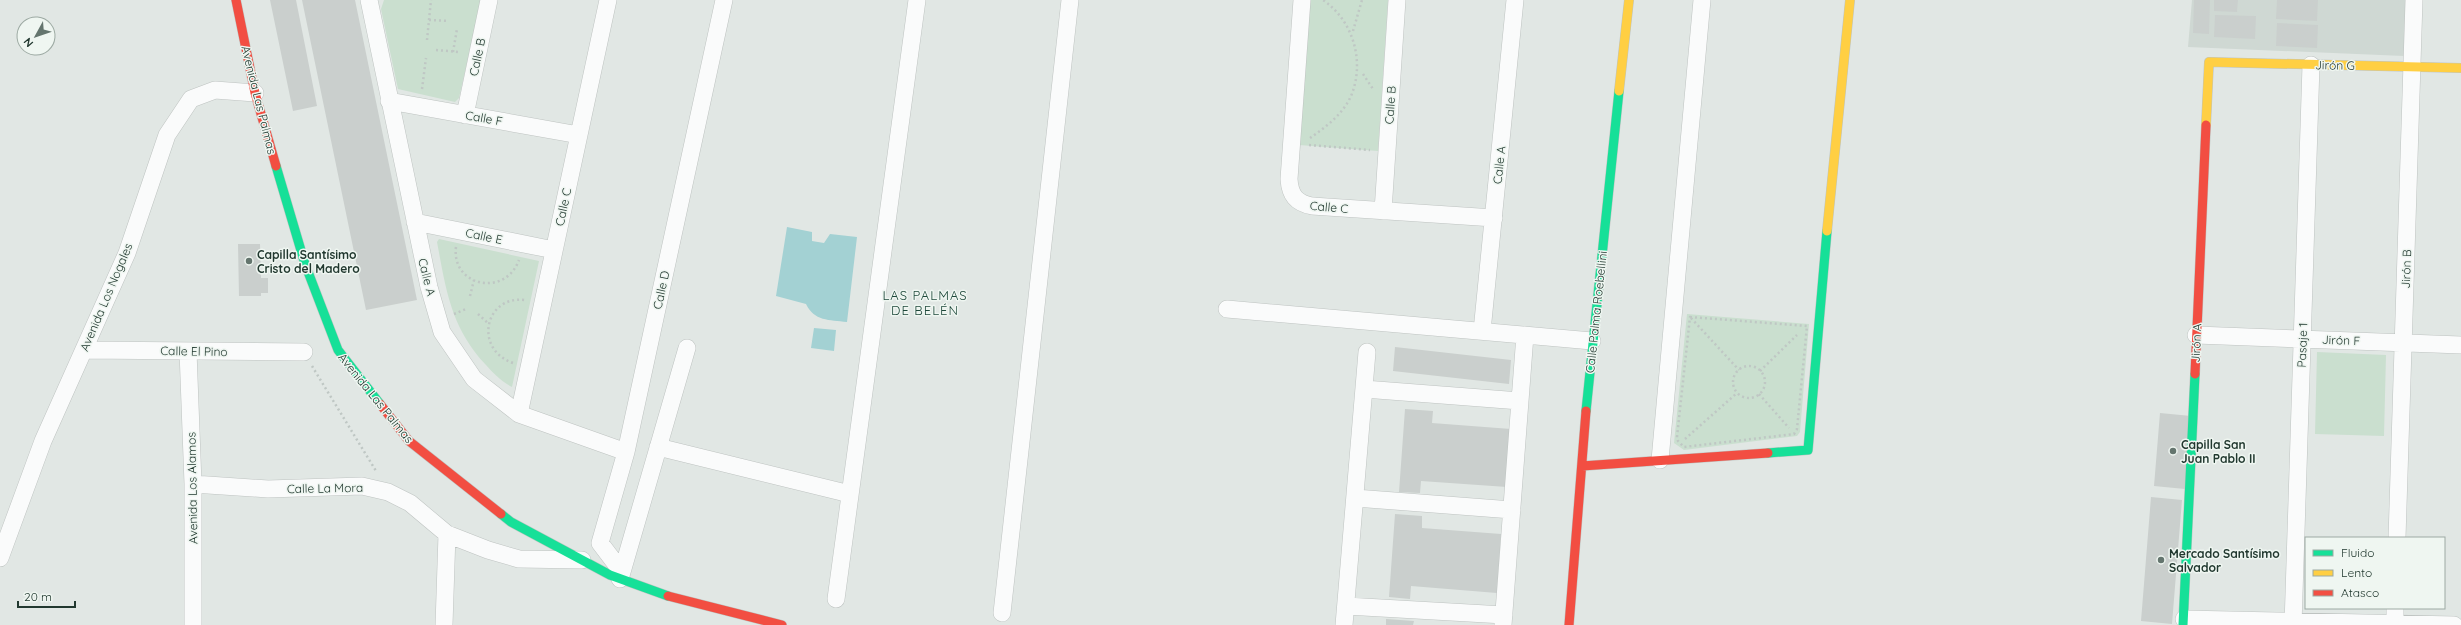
<svg xmlns="http://www.w3.org/2000/svg" width="2461" height="625" font-family="Quicksand,sans-serif">
	<rect width="100%" height="100%" fill="#e1e7e4"/>
	<path fill="#cfd8d3" d="M2192,0H2409L2404,56L2188,47Z"/>
	<path fill="#cadfcf" d="M384,0H481L459,98L455,102L398,89L381,9Z
		M1309,0H1388L1378,151L1299,145Z
		M439,239L539,261L512,387C502,382 493,373 486,365C451,328 446,290 437,242Z
		M1687,314L1809,324L1800,432L1797,436L1684,450L1674,443Z
		M2317,352L2386,355L2384,436L2315,434Z"/>
	<path fill="#a3d1d3" d="M787,227L812,232V241L824,243L830,234L857,237L847,322C829,320 814,321 806,304L776,296Z
		M814,328L836,330L834,351L811,348Z"/>
	<path fill="#cacfcd" d="M270,0H296L317,106L293,111Z
		M302,0H355L417,300L366,310Z
		M2194,0H2210L2209,34L2193,33Z
		M2214,0H2238L2237,12L2214,11Z
		M2277,0H2318L2317,21L2276,19Z
		M2215,15L2256,16L2255,39L2214,37Z
		M2277,23L2318,25L2317,48L2276,46Z
		M238,244H260L261,278H268V293H261V296H239Z
		M1395,347L1511,360L1509,384L1393,371Z
		M1405,409L1433,411L1432,423L1511,429L1507,487L1421,481L1420,493L1399,492Z
		M2160,413L2191,416L2185,489L2154,486Z
		M2151,497L2182,500L2172,624L2141,621Z
		M1395,514L1422,516V528L1501,534L1497,593L1411,586L1410,599L1389,597Z
		M1386,619L1414,621L1413,625H1386Z"/>
	<g fill="none" stroke-linecap="round" stroke-linejoin="round">
		<defs>
			<path id="street" d="M369,0L429,287L442,332L474,379L519,414L626,452
				M1302,0L1289,179C1290,195 1296,203 1312,206L1494,218
				M389,101L579,135
				M465,115L489,0
				M1383,211L1397,0
				M415,222L554,250
				M1227,309L1592,341
				M1482,331L1515,0
				M2196,335L2461,345
				M84,350L304,352
				M188,351L193,484V625
				M1364,389L1520,401
				M519,414L608,0
				M658,447L850,494
				M1660,460L1702,0
				M193,484L268,489L362,486L388,492L410,503L447,534L488,550L519,559L582,560
				M1355,498L1512,510
				M2397,538L2414,0
				M0,558L43,441L127,253L167,135L191,99L215,90L255,93
				M622,572L600,543L626,452L724,0
				M620,579L687,348
				M836,599L917,0
				M1346,606L1504,615
				M1002,613L1070,0
				M2184,619L2454,625
				M444,625L447,534
				M1344,625L1367,352
				M1503,625L1525,335
				M2293,625L2311,65
				M2395,625V608"/>
			<path id="fast" d="M276,166L305,264L338,350L380,404
				M1586,411L1619,91
				M1768,453L1808,450L1827,231
				M501,514L511,522L610,575L668,596
				M2183,625L2195,374"/>
			<path id="slow" d="M1619,91L1629,0
				M2206,125L2209,62L2461,68
				M1827,231L1850,0"/>
			<path id="jam" d="M236,0L255,93L276,166
				M2195,374L2206,125
				M380,404L409,441L501,514
				M1582,466L1768,453
				M668,596L782,625
				M1569,625L1586,411"/>
		</defs>
		<use href="#street" stroke="#bec3c1" stroke-width="18"/>
		<use href="#fast" stroke="#bec4c1" stroke-width="10"/>
		<use href="#slow" stroke="#bec4c1" stroke-width="10"/>
		<use href="#jam" stroke="#bec4c1" stroke-width="10"/>
		<path stroke="#bfc7c4" stroke-width="2.5" stroke-dasharray="2 3" stroke-linecap="butt" d="M429,20L449,21
			M1353,31L1362,0
			M427,40L431,0
			M436,50L459,52
			M453,52L457,29
			M1363,74L1373,89
			M422,89L426,58
			M1310,138C1326,127 1343,114 1351,96C1365,63 1354,21 1323,0
			M1309,145L1370,150
			M456,247C451,286 505,298 519,260
			M470,296L474,280
			M454,314L466,309
			M478,314L489,324
			M1690,317L1807,326L1797,429L1794,434L1684,447L1678,441L1677,437Z
			M1691,318L1739,370
			M513,363C473,349 485,295 525,300
			M312,366L376,471
			M1733 382a16 16 0 1 1 32 0a16 16 0 1 1-32 0Z
			M1760,371L1797,335
			M1759,394L1789,428
			M1685,439L1737,393"/>
		<use href="#street" stroke="#fafbfb" stroke-width="17"/>
		<use href="#fast" stroke="#16e098" stroke-width="9"/>
		<use href="#slow" stroke="#ffcf43" stroke-width="9"/>
		<use href="#jam" stroke="#f24e42" stroke-width="9"/>
	</g>
	<g fill="#64756e" stroke="#eff6f1" stroke-width="1.5">
		<circle cx="249" cy="261" r="4"/>
		<circle cx="2173" cy="451" r="4"/>
		<circle cx="2161" cy="560" r="4"/>
	</g>
	<g text-anchor="middle" dominant-baseline="central" stroke-width="3" stroke-linejoin="round" paint-order="stroke">
		<g font-size="12" fill="#21382f" stroke="#eff6f1">
			<text transform="translate(477 57) rotate(-78)">Calle B</text>
			<text transform="translate(2335 65) rotate(1)">Jirón G</text>
			<text transform="translate(259 100) rotate(76)">Avenida Las Palmas</text>
			<text transform="translate(1390 105) rotate(-86)">Calle B</text>
			<text transform="translate(484 118) rotate(10)">Calle F</text>
			<text transform="translate(1499 165) rotate(-84)">Calle A</text>
			<text transform="translate(563 207) rotate(-78)">Calle C</text>
			<text transform="translate(1329 207) rotate(5)">Calle C</text>
			<text transform="translate(484 236) rotate(12)">Calle E</text>
			<text transform="translate(2406 269) rotate(-88)">Jirón B</text>
			<text transform="translate(427 277) rotate(76)">Calle A</text>
			<text transform="translate(661 290) rotate(-78)">Calle D</text>
			<text transform="translate(106 297) rotate(-67)">Avenida Los Nogales</text>
			<text transform="translate(1596 312) rotate(-84)">Calle Palma Roebellini</text>
			<text transform="translate(2341 340) rotate(2)">Jirón F</text>
			<text transform="translate(2196 343) rotate(-87)">Jirón A</text>
			<text transform="translate(2302 345) rotate(-88)">Pasaje 1</text>
			<text transform="translate(194 351) rotate(1)">Calle El Pino</text>
			<text transform="translate(376 398) rotate(51)">Avenida Las Palmas</text>
			<text transform="translate(192 488) rotate(-91)">Avenida Los Alamos</text>
			<text transform="translate(325 488) rotate(-1)">Calle La Mora</text>
		</g>
		<g font-size="12" font-weight="bold" fill="#21382f" stroke="#eff6f1" text-anchor="start">
			<text x="257" y="254">Capilla Santísimo<tspan x="257" dy="14">Cristo del Madero</tspan></text>
			<text x="2181" y="444">Capilla San<tspan x="2181" dy="14">Juan Pablo II</tspan></text>
			<text x="2169" y="553">Mercado Santísimo<tspan x="2169" dy="14">Salvador</tspan></text>
		</g>
		<g font-size="13" letter-spacing="1" fill="#1e483a" stroke="#eff6f1">
			<text x="925" y="295">LAS PALMAS<tspan x="925" dy="15">DE BELÉN</tspan></text>
		</g>
	</g>
	<rect x="2305" y="537" width="140" height="72" fill="#eff6f1" stroke="#9daaa3"/>
	<rect x="2313" y="550" width="20" height="6" fill="#16e098" stroke="#9daaa3"/>
	<text x="2341" y="557" font-size="12" fill="#21382f">Fluido</text>
	<rect x="2313" y="570" width="20" height="6" fill="#ffcf43" stroke="#9daaa3"/>
	<text x="2341" y="577" font-size="12" fill="#21382f">Lento</text>
	<rect x="2313" y="590" width="20" height="6" fill="#f24e42" stroke="#9daaa3"/>
	<text x="2341" y="597" font-size="12" fill="#21382f">Atasco</text>
	<g transform="translate(36 36) rotate(230)"><circle r="19" fill="#eff6f1" stroke="#9daaa3"/>
	<path d="M0-3L7 15L0 10L-7 15Z" fill="#64756e"/>
	<text y="-6" font-size="11" font-weight="bold" text-anchor="middle" fill="#21382f">N</text>
	</g>
	<path d="M18 601v6h57v-6" fill="none" stroke="#21382f" stroke-width="2"/>
	<text x="24" y="601" font-size="12" fill="#21382f" stroke="#eff6f1" stroke-width="3" paint-order="stroke">20 m</text>
</svg>
